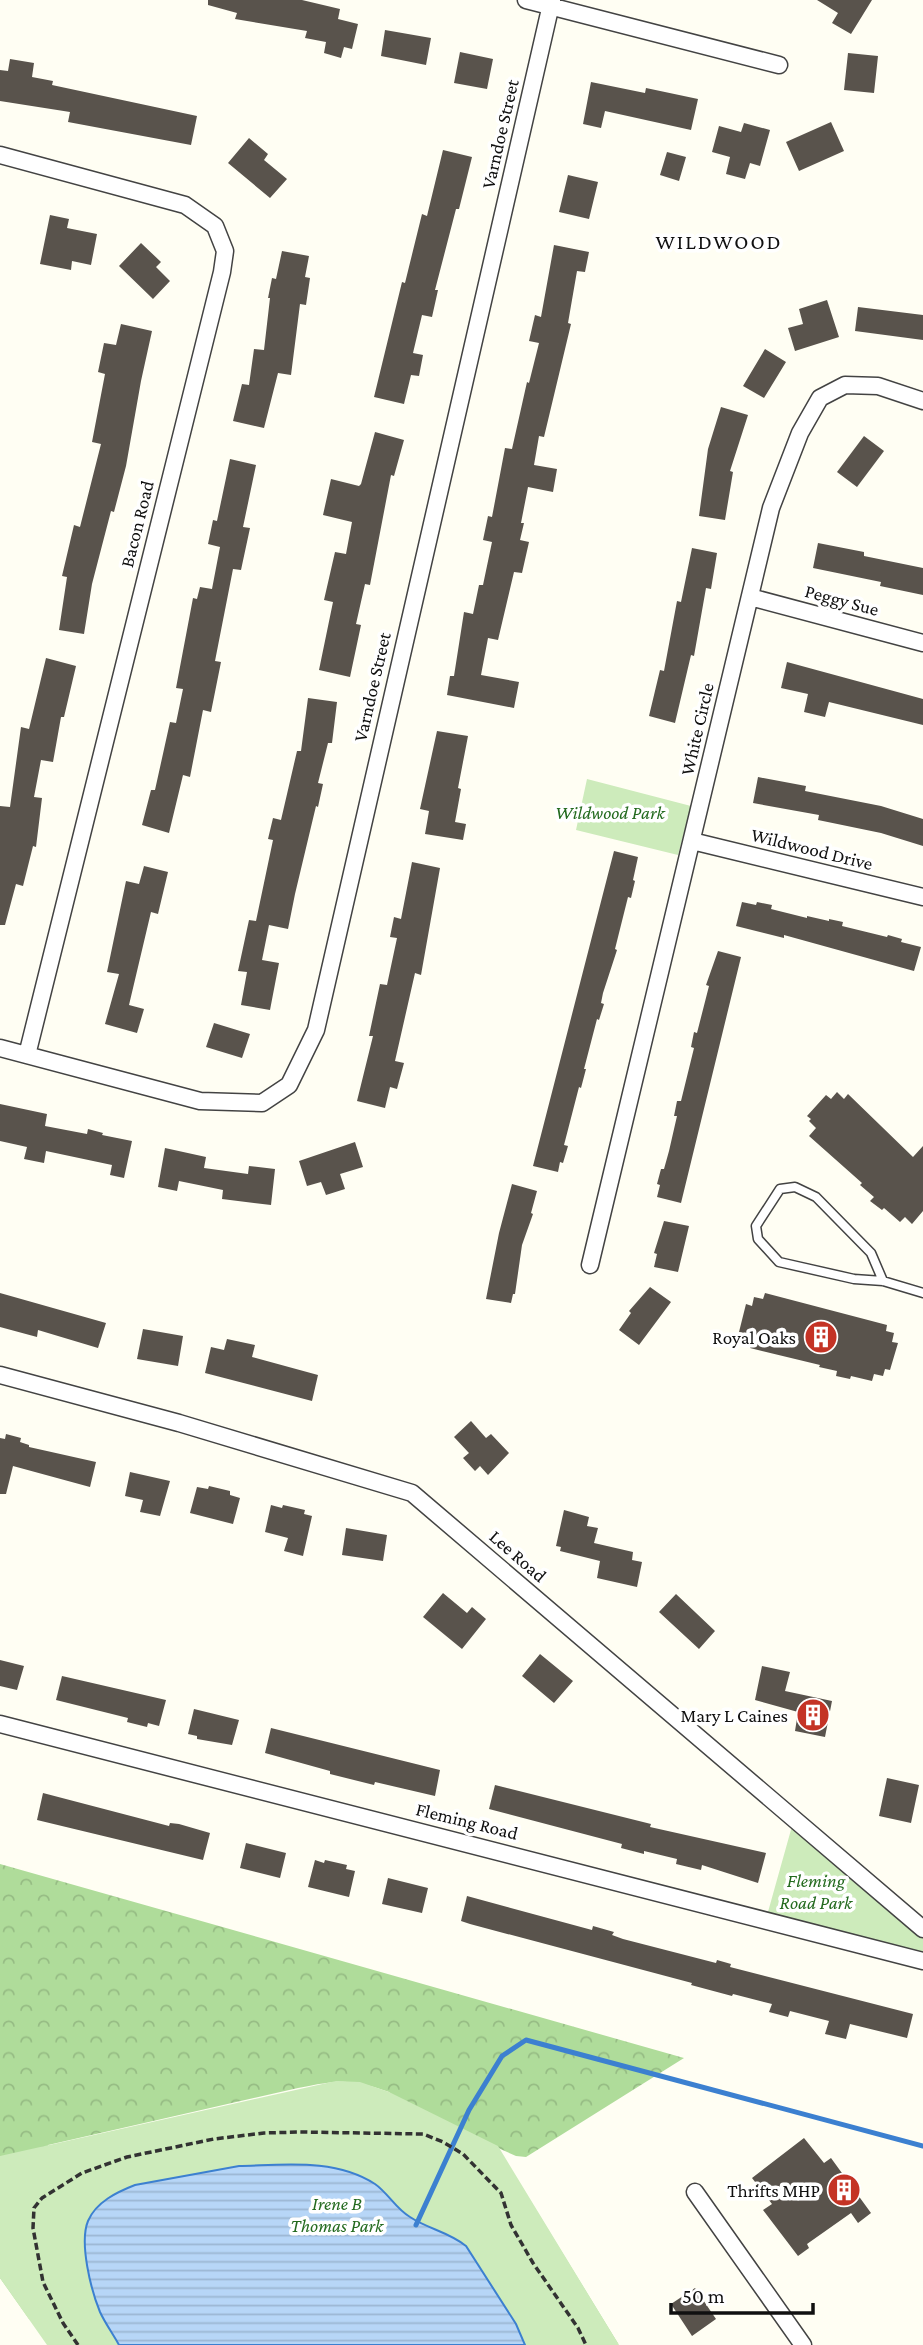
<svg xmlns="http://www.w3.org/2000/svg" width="923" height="2345" font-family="'Crimson Pro',serif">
	<defs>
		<pattern id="forest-crowns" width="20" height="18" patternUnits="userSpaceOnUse" patternTransform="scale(1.75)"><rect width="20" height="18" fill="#afdc9a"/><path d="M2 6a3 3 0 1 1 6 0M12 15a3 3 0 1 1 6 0" fill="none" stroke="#96bc84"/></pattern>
		<pattern id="water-rules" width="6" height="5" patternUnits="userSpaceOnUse" patternTransform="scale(1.75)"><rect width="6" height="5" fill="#b7d6f7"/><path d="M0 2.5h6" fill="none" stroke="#9cb7d3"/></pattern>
	</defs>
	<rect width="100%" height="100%" fill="#fffef3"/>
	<path fill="url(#forest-crowns)" d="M0,1864L684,2058L526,2157L516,2156L498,2148L619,2345L389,2092C349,2078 339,2080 298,2088L48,2145L29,2319L0,2278Z"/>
	<path fill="#cdebbb" d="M587,779L691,806L678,855L576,830Z
		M794,1819L923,1931V1961L766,1919Z
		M336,2081L360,2082L389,2092L498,2146L619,2345H47L0,2278V2156Z"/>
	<path fill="url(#water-rules)" stroke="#3c80d0" stroke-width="2" d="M239,2166C284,2165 335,2158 375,2184C388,2193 396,2209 410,2217C428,2229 449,2232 466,2246L516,2324L525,2345H119C113,2334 105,2323 100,2312C91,2290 79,2243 88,2221C96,2202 117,2192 135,2185Z"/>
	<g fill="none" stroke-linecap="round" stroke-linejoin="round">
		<path stroke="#3c80d0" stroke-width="5" d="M416,2225L469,2110L502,2056L526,2040L923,2146"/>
	</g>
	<path fill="#59534c" d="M208,0H302L340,9L338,19L358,24L352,49L344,47L341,58L324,53L326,42L305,38L307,31L235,19L237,13L208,5Z
		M817,0H872L851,34L832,23L838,13Z
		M385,30L431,38L426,65L381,56Z
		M460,52L493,59L487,89L454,83Z
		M848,53L878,56L874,93L844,90Z
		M10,59L34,63L32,77L53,81L52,85L197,116L191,145L68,122L70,112L0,101V70L8,71Z
		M591,82L645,93L646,88L698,99L691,130L605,111L601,128L583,124Z
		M831,122L844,151L799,171L786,142Z
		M744,123L770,130L760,166L750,163L745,179L726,174L730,157L712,152L719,126L741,132Z
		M249,138L268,154L264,160L287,179L270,198L228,163Z
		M443,150L472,157L459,209H456L435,290H438L432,317L422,315L413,353L423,355L419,376L411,375L404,404L374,397L402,282L405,283L422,214L427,216Z
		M667,152L686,157L679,181L660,175Z
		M568,175L598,182L589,219L559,212Z
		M50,215L69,219L67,228L97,234L91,265L72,261L71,270L40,264Z
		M141,243L161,262L156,267L170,281L153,299L119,266Z
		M554,245L589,252L585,272L577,271L568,323L571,324L544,437L539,436L534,465L557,469L553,492L528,487L521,523H524L520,540L529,542L522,573L514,572L498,640L488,638L481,675L519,682L514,708L447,695L450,676H454L464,612L473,614L479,585H483L492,542L483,540L488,516L492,517L505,448L512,449L527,382L529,383L539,343L529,341L535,315L541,317Z
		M282,251L309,256L305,277L310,278L306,305L300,304L291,375L278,373L264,428L233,421L242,384L249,385L254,349L264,350L270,298H268L272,278L276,279Z
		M827,300L839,337L795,351L788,328L803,324L799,309Z
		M858,307L923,315V340L855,331Z
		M121,324L152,331L141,381L126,466L114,512L111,511L92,584L84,634L59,630L67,577L62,576L74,525L80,527L101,444L92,442L105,374L98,372L104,343L116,345Z
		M765,349L786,362L764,398L743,386Z
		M721,407L748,415L730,471L733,472L725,520L699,516L708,449Z
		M375,432L404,440L394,476L391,475L370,585L365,584L356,624L361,625L350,677L319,670L333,602L324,600L335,552L346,554L352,522L323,515L331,479L359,486L361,484Z
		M864,436L884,451L857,487L837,472Z
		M230,459L256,465L243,527L250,528L241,570L233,569L215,661L221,662L211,712L203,710L190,777L183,775L169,833L142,825L151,790H155L170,722L176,723L183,689L176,688L193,598L197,599L200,587L212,589L220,547L208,544L213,520L217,521Z
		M818,543L864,552V556L923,568V595L880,586L881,582L813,568Z
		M692,548L717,553L711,589L706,588L694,656L691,655L675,723L649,716L660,670L664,671L677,601L681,602Z
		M46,658L76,666L64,717H61L53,762L41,760L34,797L42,798L36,847L33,846L23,886L16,884L5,925H0V806L10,807L21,727L29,729Z
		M787,662L923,699V725L829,702L825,717L804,712L808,694L781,688Z
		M308,698L337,702L332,743H328L318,783L323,784L318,807L316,806L295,894L288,929L269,925L262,960L279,963L270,1010L241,1005L247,972L238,971L249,920L256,921L273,840L268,839L273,818L281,820L297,751H301Z
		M437,731L468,736L458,788L461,789L455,822L466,824L463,840L425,834L429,811L420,809Z
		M758,777L806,786L805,791L881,806L923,819V846L881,833L818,820L819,815L753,803Z
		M614,851L638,857L633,880L635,881L631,898L628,897L615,949L617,950L603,993L601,1003L604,1004L599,1020L597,1019L584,1069H586L581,1088L579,1087L564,1145L568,1146L563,1163L560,1162L558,1172L533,1166Z
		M412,862L440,868L421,975L415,973L395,1061L404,1063L397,1089L390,1087L385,1108L357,1101L373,1036H369L380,984L387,985L397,938L390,937L394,917L401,919Z
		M144,866L168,872L158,914L151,912L129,1005L144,1009L137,1033L105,1024L119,974L107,972L126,881L139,884Z
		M742,902L756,905L757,902L772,905L771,909L807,918V916L829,921V919L843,922L842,926L887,937L888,935L902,939L901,942L921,947L914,971L784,935V938L736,926Z
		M718,951L741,957L681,1203L657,1197L660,1185L657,1184L661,1169H664L669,1151L677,1116H674L677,1101H681L694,1048L691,1047L694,1032L697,1033L709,986L706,985Z
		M214,1023L250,1034L242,1058L206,1047Z
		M837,1092L844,1099L848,1094L913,1157L923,1146V1211L912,1224L905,1217L900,1222L884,1208L882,1210L870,1201L874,1197L860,1185L862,1183L809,1136L816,1128L809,1121L811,1119L807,1116L826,1095L831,1099Z
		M0,1104L47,1114L45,1126L87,1134L88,1129L103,1133L102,1135L132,1141L124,1178L110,1175L112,1165L46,1151L44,1163L24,1159L27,1147L0,1141Z
		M355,1142L363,1167L340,1174L345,1189L326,1195L321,1182L307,1186L299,1161Z
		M165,1148L206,1157L204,1168L248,1174L249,1166L275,1169L271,1205L222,1199L223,1190L179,1181L177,1191L158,1187Z
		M512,1184L537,1191L531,1213L533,1214L522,1245L515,1294H513L511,1303L486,1299L499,1233Z
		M664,1221L689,1226L678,1272L654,1267L657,1254L654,1253Z
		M650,1287L671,1302L639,1345L619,1330L631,1313L629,1311Z
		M0,1293L106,1323L98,1348L38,1330L37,1337L0,1327Z
		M765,1293L887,1325L886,1331L894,1333L892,1342L898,1343L890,1370L885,1369L883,1376L874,1374L872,1381L851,1376L850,1379L836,1376L837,1371L819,1367L820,1365L750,1348L753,1338L743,1336L744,1333L739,1332L746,1304L752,1306L754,1297L763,1299Z
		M143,1329L183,1336L178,1366L137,1359Z
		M227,1339L255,1345L252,1357L318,1375L312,1401L205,1373L211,1347L224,1350Z
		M471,1421L486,1438L491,1434L509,1453L488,1475L480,1466L475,1471L463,1458L469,1453L454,1437Z
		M6,1434L21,1438L20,1442L29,1445V1447L96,1462L90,1487L13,1466L6,1494H0V1438L5,1439Z
		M130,1472L170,1481L160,1516L140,1512L143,1500L125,1496Z
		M209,1486L230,1491V1495L240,1498L233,1524L190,1513L197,1487L208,1489Z
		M271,1505L282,1508L283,1505L305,1510L304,1514L312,1516L303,1556L284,1551L288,1538L265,1532Z
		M564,1510L589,1517L587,1526L598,1528L594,1543L633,1552L632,1560L642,1562L637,1587L597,1578L600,1561L560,1551L561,1547L556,1546Z
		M346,1528L387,1535L383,1561L342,1555Z
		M443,1593L467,1613L472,1607L486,1619L462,1649L423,1617Z
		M676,1594L715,1631L699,1649L659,1612Z
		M540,1654L573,1681L554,1703L522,1676Z
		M0,1660L24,1666L17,1690L0,1686Z
		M762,1666L790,1672L785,1691L832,1701L825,1737L795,1731L798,1712L755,1700Z
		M62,1676L166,1700L159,1726L148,1723L147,1727L127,1722L128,1718L56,1700Z
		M194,1709L239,1720L232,1745L197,1739V1736L188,1734Z
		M271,1728L440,1770L435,1796L375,1782L374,1785L330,1774V1771L265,1753Z
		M887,1778L919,1785L911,1823L879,1816Z
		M495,1785L651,1824L650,1827L766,1853L758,1883L702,1865L701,1870L676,1864L677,1859L644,1851V1854L621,1848L622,1844L489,1809Z
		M43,1793L169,1826L170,1823L179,1824L210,1833L203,1860L37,1820Z
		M246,1843L286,1853L280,1878L240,1868Z
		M315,1860L324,1863L325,1860L347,1865L346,1869L355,1871L349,1897L308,1887Z
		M388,1878L428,1888L422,1913L382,1904Z
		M467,1896L592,1930L593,1926L614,1932L612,1935L623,1939L716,1963L717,1960L731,1964L730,1967L913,2014L907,2038L850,2024L846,2039L825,2034L829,2021L790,2011L788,2017L769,2012L772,2004L733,1994L732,1996L691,1985L692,1983L470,1924L461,1921Z
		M804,2138L824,2163L831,2158L871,2213L858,2223L851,2213L807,2244L809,2248L798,2256L763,2210L772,2204L752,2178Z
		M695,2288L716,2319L692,2336L671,2304Z"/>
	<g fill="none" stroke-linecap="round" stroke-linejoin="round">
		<defs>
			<path id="service" d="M883,1281L871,1253L816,1197L795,1187L780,1189L756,1226L758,1239L779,1262L854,1279L883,1281L923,1293"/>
			<path id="minor" d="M526,0L779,65
				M0,155L185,205L215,226L225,251L222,272L27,1055
				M750,597L923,643
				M692,841L923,897
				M0,1048L200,1101L262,1103L289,1085L316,1030L552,0
				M590,1265L771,508L800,433L820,398L845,385L878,386L923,401
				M0,1375L179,1423L412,1493L923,1929
				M0,1724L923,1961
				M695,2192L803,2345"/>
		</defs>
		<use href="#service" stroke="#434343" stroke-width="11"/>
		<use href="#minor" stroke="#434343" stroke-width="19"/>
		<path stroke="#323232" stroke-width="3.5" stroke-dasharray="7 3.5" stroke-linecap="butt" d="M78,2345L63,2323L43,2282L33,2228L34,2208L42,2198L82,2173L127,2157L214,2139L264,2133L300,2132L423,2134L443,2142L463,2154L501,2193L511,2225L533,2263L578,2328L586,2345"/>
		<use href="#service" stroke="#fff" stroke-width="8"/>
		<use href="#minor" stroke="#fff" stroke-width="16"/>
	</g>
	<defs>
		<symbol id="building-disc" viewBox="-11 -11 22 22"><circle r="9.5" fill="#c43325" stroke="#fff"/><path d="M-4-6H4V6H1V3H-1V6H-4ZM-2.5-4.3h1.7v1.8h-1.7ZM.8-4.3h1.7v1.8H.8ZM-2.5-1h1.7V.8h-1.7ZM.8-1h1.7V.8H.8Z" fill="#fff"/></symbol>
	</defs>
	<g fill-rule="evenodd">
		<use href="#building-disc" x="802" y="1318" width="38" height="38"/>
		<use href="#building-disc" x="794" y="1696" width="38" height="38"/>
		<use href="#building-disc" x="825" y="2171" width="38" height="38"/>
	</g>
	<g text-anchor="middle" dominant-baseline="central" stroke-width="7" stroke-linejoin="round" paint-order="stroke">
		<g font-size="19" fill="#101010" stroke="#fff">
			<text transform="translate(500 134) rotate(-77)">Varndoe Street</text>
			<text transform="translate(137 524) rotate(-76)">Bacon Road</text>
			<text transform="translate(842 600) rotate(15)">Peggy Sue</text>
			<text transform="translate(372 687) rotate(-77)">Varndoe Street</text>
			<text transform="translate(697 729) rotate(-77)">White Circle</text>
			<text transform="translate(812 849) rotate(14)">Wildwood Drive</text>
			<text transform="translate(518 1556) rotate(41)">Lee Road</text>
			<text transform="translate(467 1821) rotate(14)">Fleming Road</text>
		</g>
		<g font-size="19" font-style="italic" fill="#236a1e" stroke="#fff">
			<text x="610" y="812">Wildwood Park</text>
			<text x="816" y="1880">Fleming<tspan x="816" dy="22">Road Park</tspan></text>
			<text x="337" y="2203">Irene B<tspan x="337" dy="22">Thomas Park</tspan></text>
		</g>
		<g font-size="19" fill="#101010" stroke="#fff" text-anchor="end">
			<text x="796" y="1337">Royal Oaks</text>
			<text x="788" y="1715">Mary L Caines</text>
			<text x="820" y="2190">Thrifts MHP</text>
		</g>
		<g font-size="21" letter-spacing="2" fill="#101010" stroke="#fff">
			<text x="719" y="242">WILDWOOD</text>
		</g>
	</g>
	<path d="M671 2303v10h142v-10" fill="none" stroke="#101010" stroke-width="3.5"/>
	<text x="682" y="2303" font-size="21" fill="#101010" stroke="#ffffff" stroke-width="5" paint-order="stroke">50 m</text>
</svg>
